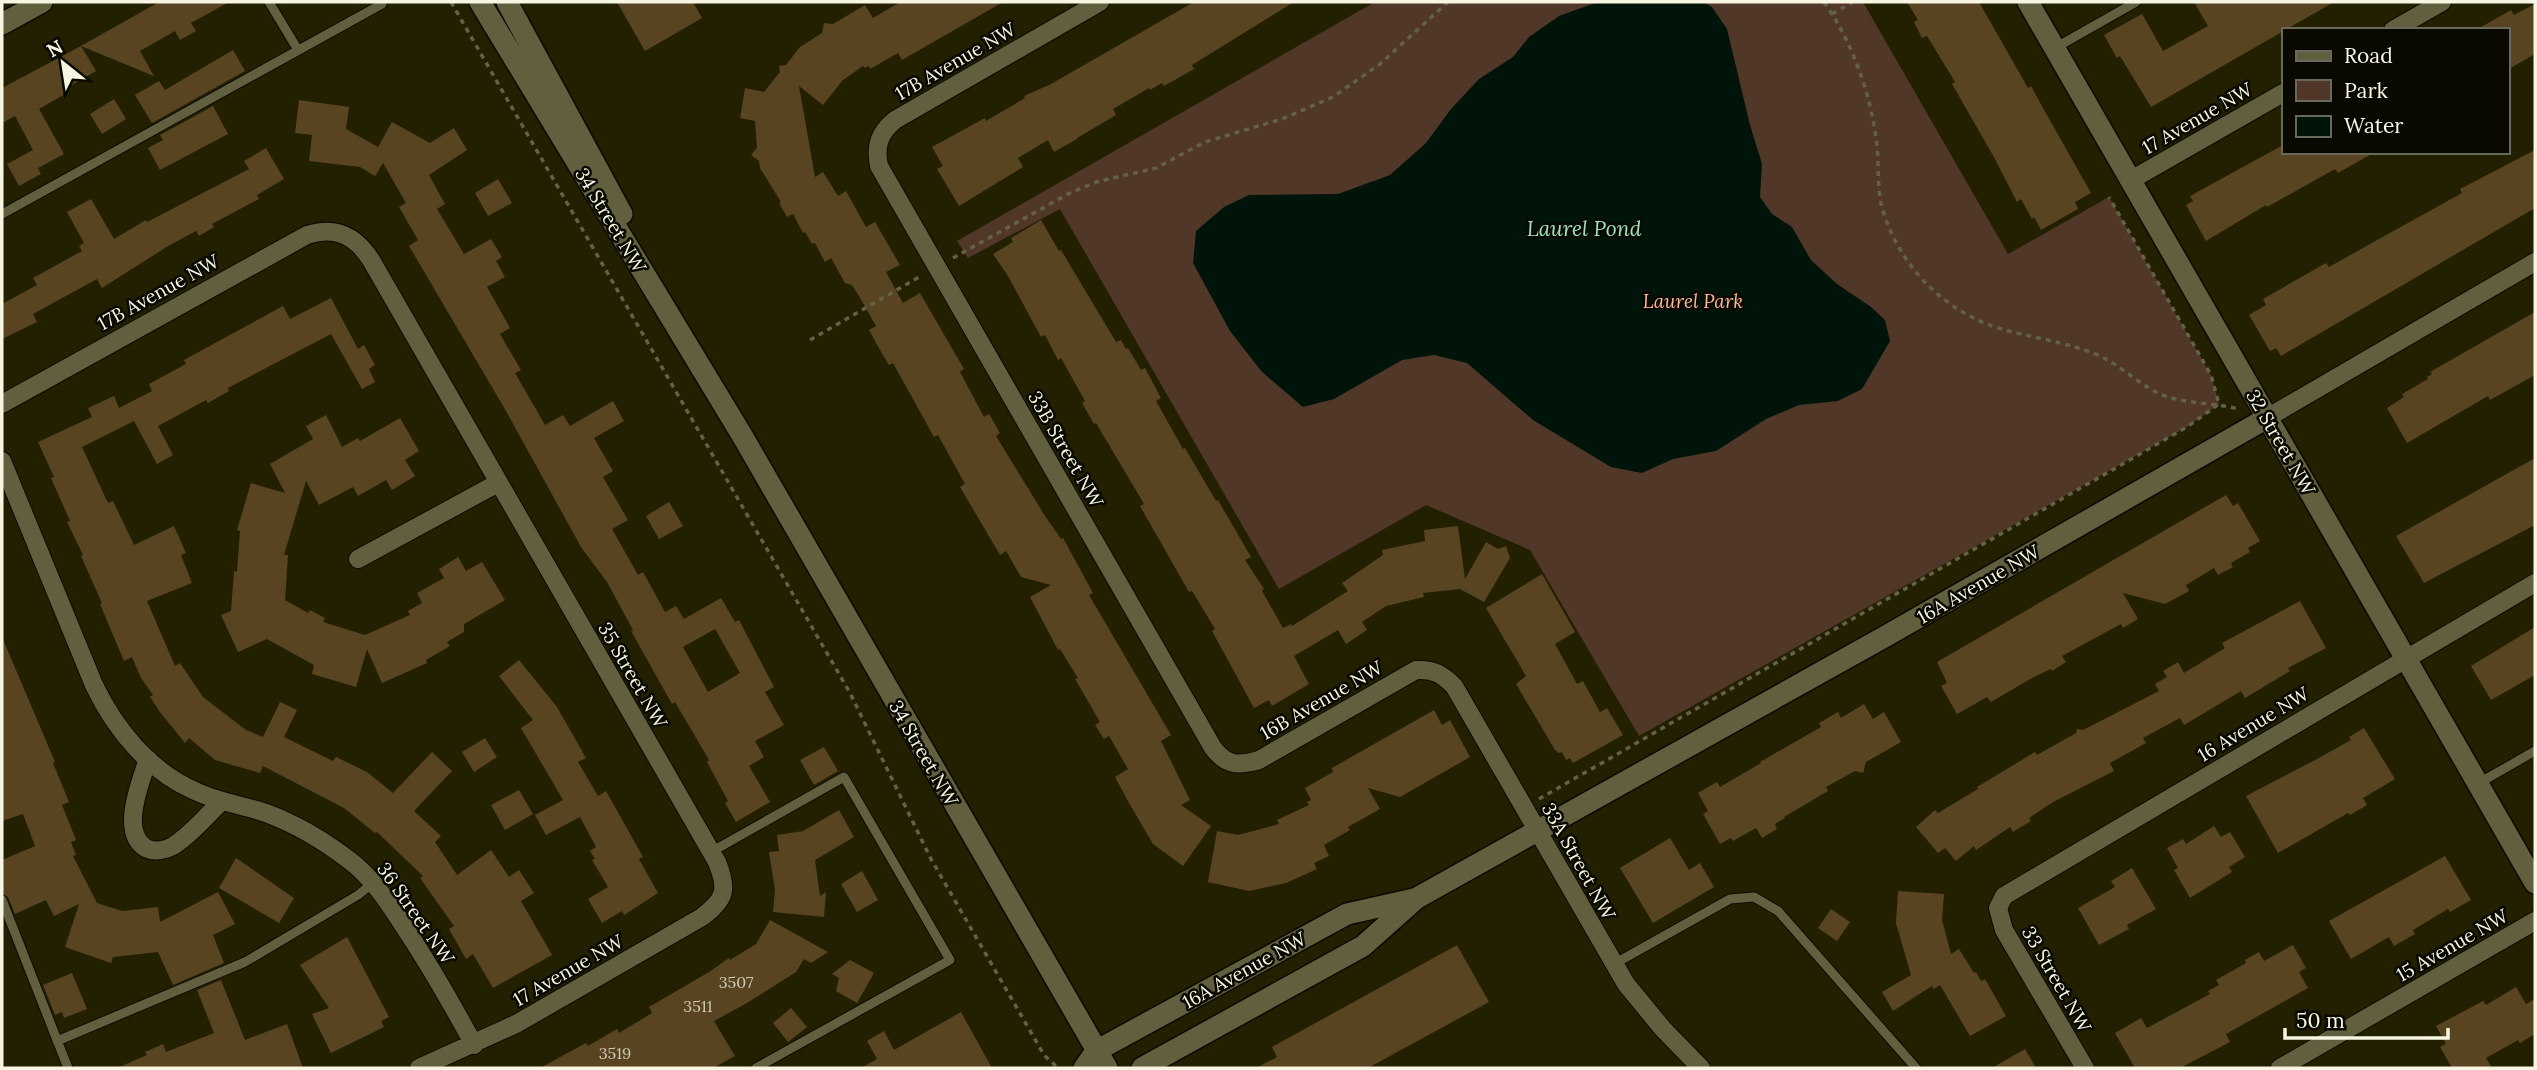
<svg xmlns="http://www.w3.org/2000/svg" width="2537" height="1070" font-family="Lora,serif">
	<rect width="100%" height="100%" fill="#222001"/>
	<path fill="#513728" d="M1375,2H1863L2008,254L2109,197L2211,375L2219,404L2187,427L1639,736L1530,550L1426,505L1279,589L1060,209L968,258L957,241Z"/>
	<path fill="#01140a" d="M1598,2H1703L1712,7L1727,29L1750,125L1762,164L1760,197L1772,214L1792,227L1811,260L1837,284L1871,307L1885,320L1890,341L1862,389L1838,401L1799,405L1766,419L1716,451L1673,459L1642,473L1611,467L1533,420L1467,363L1434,355L1402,360L1334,399L1303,407L1262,372L1230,331L1193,263L1196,231L1224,207L1249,195L1338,194L1390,175L1426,143L1451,109L1479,79L1513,57L1529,37L1559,16Z"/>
	<path fill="#594421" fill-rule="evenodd" d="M159,2H229L191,23L196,31L180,40L175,31L140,51L154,76L81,46Z
		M617,2H693L702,18L645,51Z
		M900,2H1003L902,60L898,53L870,69L869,66L865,68L863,66L843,80L823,105L799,86L815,177L823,172L838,196L846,191L866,227L875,222L900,265L886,272L903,303L920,293L964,369L960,372L984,417L989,414L1000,433L996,436L1045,516L1061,539L1063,538L1093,593L1089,595L1171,735L1161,741L1190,800L1181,805L1211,826L1183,866L1153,844L1129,803L1115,777L1128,769L1109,736L1104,739L1095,725L1100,722L1075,679L1078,678L1060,649L1058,650L1030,597L1051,585L1021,577L1006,551L1000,555L960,487L965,484L938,435L934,437L893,363L889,365L880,350L869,330L876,326L859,296L852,285L845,283L831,258L825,262L815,243L812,244L805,232L803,233L793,214L787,217L779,203L781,202L760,168L759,161L751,155L757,148L755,121L740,118L745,88L764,92L780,72L779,66L786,65L800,47L822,33L824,23L833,24L865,5L873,18Z
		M1194,2H1294L1192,65L1194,69L1164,86L1162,83L1150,90L1149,88L1113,109L1116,115L1077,138V139L1054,152L1048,140L1018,158L1023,167L959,206L937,169L943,166L932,147L985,118L986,121L1025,98L1024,96L1051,84Z
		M1907,2H1979L2028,88L2031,86L2043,108L2091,193L2075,202L2078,209L2041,230L2034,217L2032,219L2021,199L2017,202L1995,159L1952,84L1955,82L1927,36L1922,38L1914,22L1918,20Z
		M2194,2H2334L2151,107L2120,56L2117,58L2104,35L2142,14L2163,51L2208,26Z
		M2535,4V54L2507,70V30H2476L2511,10L2514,15Z
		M81,46L96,71L63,90L65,94L39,109L64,154L38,168L41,174L19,186L7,164L33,150L15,116L2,123V88Z
		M233,50L245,71L152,123L135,95L159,81L165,90Z
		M114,99L126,119L102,134L90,114Z
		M299,100L349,107L346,129L378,147L392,122L430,143L454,128L467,150L429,175L445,204L437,209L464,254L491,239L502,257L496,261L505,277L487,287L510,328L500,334L521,370L515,373L545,425L563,415L570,426L613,401L624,421L594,438L613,471L603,477L628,520L612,529L638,575L643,572L665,612L676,606L684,619L721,598L735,622L739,620L774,687L765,692L784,725L755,741L764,757L749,766L770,802L736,822L725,803L728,801L707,762L709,760L675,702L672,704L631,631L633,630L607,582L581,547L506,411L409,246L418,240L399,207L406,203L383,163L375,176L360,167L309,161L312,135L295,133ZM715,629L740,673L708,692L683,647Z
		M213,106L228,134L160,170L148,148L163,140L160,135Z
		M2283,145V152H2375L2338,173L2335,169L2267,207L2266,205L2206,241L2186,205L2193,201L2190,196Z
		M266,148L284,179L257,195L259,199L212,224L214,227L199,236L196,231L168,246L102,288L97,279L33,314L37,322L2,339V304L37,285L33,278L82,251L79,246L84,243L67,212L91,199L114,239L146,220L147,222L249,169L244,161Z
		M2535,150V208L2281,356L2276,348L2270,351L2249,315L2266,305L2263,299L2326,263L2329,267L2370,244L2462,193L2460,189Z
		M498,179L512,203L488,216L475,193Z
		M1041,220L1059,251L1061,250L1116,342L1121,340L1126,349L1128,348L1141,370L1145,368L1161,398L1156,401L1183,449L1185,448L1216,501L1218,500L1251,557L1245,560L1264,589L1262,591L1283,628L1291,624L1292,626L1348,591L1342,583L1383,555L1382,550L1425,541L1424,530L1458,526L1465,579L1486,542L1498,549L1506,546L1510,558L1484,602L1460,589L1423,593L1424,597L1386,606L1362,622L1367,630L1346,644L1338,630L1294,656L1309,684L1272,706L1269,700L1254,708L1212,631L1215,629L1192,591L1189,592L1140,506L1144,504L1096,423L1094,424L1082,403L1085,401L1061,358L1058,360L1045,335L1041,337L1008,276L993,254L1013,242L1011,238Z
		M331,298L358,349L364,345L375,365L369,369L375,382L362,389L331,334L228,388L229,391L208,403L206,400L158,426L173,455L157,464L134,421L82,447L108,503L113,501L134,545L174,526L186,553L181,555L192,583L147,601L175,666L180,663L203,697L246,730L263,737L280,702L297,710L284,737L333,761L336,757L367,772L393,793L432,752L452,771L414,811L441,836L435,842L457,875L491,850L509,877L519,870L534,893L521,901L552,955L493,988L473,954L466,959L449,929L454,926L420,878L423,876L377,832L375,833L344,808L263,766L260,773L215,760L189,738L185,743L160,712L150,697L153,695L141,678L132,657L124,661L100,604L102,603L81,556L83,555L67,522L70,521L51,478L54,477L38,442L92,417L88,408L114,396L119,408L152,391L149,384L186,364L184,360L283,306L290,319Z
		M2535,312V375L2490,400L2488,396L2407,443L2387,408L2404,397L2402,394L2428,379L2427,377L2432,374L2430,372Z
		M326,415L342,447L358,438L360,441L400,418L419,451L405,460L415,476L392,490L386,480L358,496L353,487L319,505L306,481L284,555H288L285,600L308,613L310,610L325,618L323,622L365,635L410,615L408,611L422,603L417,593L444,578L439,569L458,557L466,571L482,562L505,600L464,624V632L447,642L450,646L426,660L427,663L382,683L367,649L356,687L312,674L314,665L267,639L238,652L221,615L231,611L234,571L237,572L240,531L237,530L251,483L285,493L270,464L313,439L306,426Z
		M2535,458V525L2424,583L2396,536Z
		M2226,495L2233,506L2238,503L2260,541L2248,548L2250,552L2231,563L2233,567L2218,575L2214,568L2186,585L2189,591L2165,604L2123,593L2138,619L2123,628L2121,624L2062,656L2066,662L2052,671L2051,669L2032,678L1991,702L1987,697L1957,714L1941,686L1947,683L1937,662Z
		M669,502L683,526L659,539L646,516Z
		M1542,574L1575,632L1555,644L1577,684L1583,681L1600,712L1607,708L1623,735L1573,763L1570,758L1566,760L1562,752L1559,753L1555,750L1516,684L1526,676L1486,608Z
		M2300,601L2326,648L2288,668L2290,671L2245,698L2241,691L2184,725L2180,718L2143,738L2146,743L2110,763L2114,771L2053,802L2029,818L2031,821L2013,832L2010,827L1976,850L1974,846L1956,861L1945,848L1938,853L1916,827L1935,810L1938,813L1978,789L1977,787L2035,752L2037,755L2076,733L2077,729L2083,730L2159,691L2155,684L2167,677L2163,671L2178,662L2184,673L2225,648L2222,643Z
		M2535,627V675L2491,700L2471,666Z
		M2,637L55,762L53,763L69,802L62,805L76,840L71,842L76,855L73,856L97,903L122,911L158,907L160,922L218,892L235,924L213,935L224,963L173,985L158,952L113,957L111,963L65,947L79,904L54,916L46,900L15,914L8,897L2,893V860L35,846L23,814L2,821Z
		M519,660L557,707L586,758L578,762L598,796L606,791L643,857L639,859L658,893L624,915L622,911L602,923L588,899L608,887L592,860L595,859L590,851L596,847L580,817L546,835L535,815L563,800L521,728L533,720L499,676Z
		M1864,704L1873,719L1884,712L1901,742L1866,762L1863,773L1855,771L1826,787L1828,791L1784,817L1785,818L1775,824L1777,829L1762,838L1756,828L1733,841L1731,838L1720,844L1703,814L1708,811L1698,793L1717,782L1720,787L1761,763L1760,762L1821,727L1819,723L1838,712L1841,718Z
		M1434,710L1442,725L1450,720L1470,757L1400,797L1368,788L1380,809L1348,827L1350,830L1324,845L1329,856L1314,863L1317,869L1286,883L1249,891L1208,882L1217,831L1238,835L1279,824L1277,820L1309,805L1307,802L1311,800L1305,788L1333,772L1332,768Z
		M2364,728L2395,779L2363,798L2367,805L2350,815L2348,813L2278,853L2246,796L2317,759L2351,740L2349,737Z
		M485,738L497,757L474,772L462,752Z
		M824,747L838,771L814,785L800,760Z
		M519,790L533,814L505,830L491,805Z
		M839,810L854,837L815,860L820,896L826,892L824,917L773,912L775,890L769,852L779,851L777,835L803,831Z
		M2214,826L2221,837L2230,832L2245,857L2229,867L2232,872L2190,898L2174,870L2178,868L2167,848L2183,839L2186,844Z
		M1670,838L1689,870L1700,863L1714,887L1653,923L1620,868Z
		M2445,856L2471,900L2450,912L2448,909L2413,930L2415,934L2394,946L2389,937L2351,959L2329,921Z
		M236,858L294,898L279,923L219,888Z
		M2132,868L2156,909L2127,925L2129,929L2099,945L2078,908L2115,887L2111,881Z
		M862,871L878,900L857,912L841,884Z
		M1898,891L1944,894L1942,920L1951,954L1959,949L1974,973L1976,972L1981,981L1985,979L2006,1016L1970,1036L1940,985L1934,989L1932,986L1893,1011L1882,992L1911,975L1896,923Z
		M1831,909L1850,922L1837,941L1818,928Z
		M770,920L828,952L811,963L804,959L796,972L747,1003L714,1021L735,1056L713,1068H540L586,1043L588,1046L617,1029L619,1033L652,1013L649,1007L709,972L729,958L730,960L756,944Z
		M347,937L389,1017L381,1021L384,1027L331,1053L312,1014L329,1008L300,965Z
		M1457,945L1489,1002L1368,1068H1256L1277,1057L1272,1047Z
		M2293,945L2306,968L2299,972L2308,988L2226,1034L2230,1042L2180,1068H2135L2115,1033L2141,1018L2147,1028L2210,994L2208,991L2219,985L2216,980L2246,963L2245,960L2259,952L2264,961Z
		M850,960L874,973L857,1003L836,991L839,978L832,974Z
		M72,973L87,1009L64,1018L62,1012L55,1015L43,985Z
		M221,980L245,1040L287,1024L303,1068H117L147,1055L145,1052L163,1044L166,1052L214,1033L197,990Z
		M2516,987L2526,1004L2535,999V1034L2520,1043L2518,1040L2486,1058L2492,1068H2452L2440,1047L2446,1044L2436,1026L2483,1001L2486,1005Z
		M791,1008L807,1027L788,1042L773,1023Z
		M961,1012L992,1068H861L877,1059L867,1041L884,1031L894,1050Z
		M2025,1049L2036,1068H1992Z"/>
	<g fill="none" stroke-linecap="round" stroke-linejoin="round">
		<defs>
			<path id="lane" d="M269,2L298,50
				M2055,48L2136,2
				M2,214L382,4
				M2479,783L2535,751
				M711,852L844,777L950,960L756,1068
				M2,900L68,1068
				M1614,964L1730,899L1754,897L1778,911L1916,1068
				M57,1041L245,962L358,895L373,883"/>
			<path id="street" d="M1100,2L895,120C879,133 875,146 879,166L1213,748C1227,766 1238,766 1259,760L1416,670C1433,669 1442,674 1454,686L1626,984L1663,1029L1701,1068
				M2393,30L2442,2
				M2131,180L2283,93
				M2,404L307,235C335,226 355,235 371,260L717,862C728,889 726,899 702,917L516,1024L419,1068
				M2267,418L2535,262
				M2,461L94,685C115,729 149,771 195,791C218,802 242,805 266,813C296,824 324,841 349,860C372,877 388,902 403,925C429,964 452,1004 474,1045
				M358,559L498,483
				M148,759C141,781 118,835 148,849C155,852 166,850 173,846C191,835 206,816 221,802
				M2085,1068L2004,930L1998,908L2004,896L2535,583
				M2280,1068L2535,921"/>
			<path id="secondary" d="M480,2L743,437L1107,1068
				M507,2L622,214
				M2028,2L2535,883
				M2,24L42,2
				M1084,1068L1096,1051L1347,914L1414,899
				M1142,1068L1363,946L1417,898L1886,636L2267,418"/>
		</defs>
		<use href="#lane" stroke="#0c0900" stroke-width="11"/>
		<use href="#street" stroke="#0c0900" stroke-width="20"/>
		<use href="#secondary" stroke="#0c0900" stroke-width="24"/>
		<path stroke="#636146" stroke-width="3.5" stroke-dasharray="5 5" stroke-linecap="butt" d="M451,2L850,693L931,859L1044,1055L1058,1068
			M1824,2C1853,43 1871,95 1877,145C1879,164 1877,184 1881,203C1895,260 1939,308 1995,327C2027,337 2061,341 2093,353C2117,362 2133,380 2156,392C2178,404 2213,402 2238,409
			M1832,14L1853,2
			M953,258L1068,194L1096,182L1156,168L1205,142L1282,119L1333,97L1380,64L1448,2
			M810,340L921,276
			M1539,799L2187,427L2219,404L2211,375L2109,197"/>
		<use href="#lane" stroke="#615f3e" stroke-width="9"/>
		<use href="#street" stroke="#615f3e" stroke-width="18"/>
		<use href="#secondary" stroke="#615f3e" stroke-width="21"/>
	</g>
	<g text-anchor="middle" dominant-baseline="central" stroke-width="5" stroke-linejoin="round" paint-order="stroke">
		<g font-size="16" fill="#cfcab2">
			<text x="736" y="982">3507</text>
			<text x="698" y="1006">3511</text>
			<text x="615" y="1053">3519</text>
		</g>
		<g font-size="19" fill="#f6f6e3" stroke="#0a0901">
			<text transform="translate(955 61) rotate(-30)">17B Avenue NW</text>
			<text transform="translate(2197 118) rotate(-30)">17 Avenue NW</text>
			<text transform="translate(611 220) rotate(59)">34 Street NW</text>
			<text transform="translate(158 292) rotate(-29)">17B Avenue NW</text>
			<text transform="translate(2281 442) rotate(60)">32 Street NW</text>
			<text transform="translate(1066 449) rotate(60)">33B Street NW</text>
			<text transform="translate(1978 584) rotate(-30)">16A Avenue NW</text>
			<text transform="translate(633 675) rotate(60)">35 Street NW</text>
			<text transform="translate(1321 700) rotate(-30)">16B Avenue NW</text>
			<text transform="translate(2253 724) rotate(-31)">16 Avenue NW</text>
			<text transform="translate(924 753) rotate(60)">34 Street NW</text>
			<text transform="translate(1579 861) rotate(61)">33A Street NW</text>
			<text transform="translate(416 913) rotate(55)">36 Street NW</text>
			<text transform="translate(2452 945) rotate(-30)">15 Avenue NW</text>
			<text transform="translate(568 970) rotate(-30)">17 Avenue NW</text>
			<text transform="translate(1244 970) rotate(-29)">16A Avenue NW</text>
			<text transform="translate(2057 979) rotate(60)">33 Street NW</text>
		</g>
		<g font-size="19" font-style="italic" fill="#fab995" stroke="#0a0901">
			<text x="1693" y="301">Laurel Park</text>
		</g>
		<g font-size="21" font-style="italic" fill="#9be2bc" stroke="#0a0901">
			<text x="1584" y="228">Laurel Pond</text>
		</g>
	</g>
	<rect width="2537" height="1070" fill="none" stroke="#f6f6e3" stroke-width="7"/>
	<rect x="2282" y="28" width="228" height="126" fill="#0a0901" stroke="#68685b" stroke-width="2"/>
	<rect x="2296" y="51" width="35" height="10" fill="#615f3e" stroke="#68685b" stroke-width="2"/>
	<text x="2344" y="63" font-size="21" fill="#f6f6e3">Road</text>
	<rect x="2296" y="80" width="35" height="21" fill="#513728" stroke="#68685b" stroke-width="2"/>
	<text x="2344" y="98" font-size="21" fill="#f6f6e3">Park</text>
	<rect x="2296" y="116" width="35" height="21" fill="#01140a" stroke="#68685b" stroke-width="2"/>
	<text x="2344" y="133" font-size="21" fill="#f6f6e3">Water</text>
	<g transform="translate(63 63) rotate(330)" stroke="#0a0901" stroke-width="5" paint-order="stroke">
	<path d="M0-5L12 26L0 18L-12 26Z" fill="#f6f6e3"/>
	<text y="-10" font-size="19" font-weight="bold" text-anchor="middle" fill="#f6f6e3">N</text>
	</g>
	<path d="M2285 1028v10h163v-10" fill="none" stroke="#f6f6e3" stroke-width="3.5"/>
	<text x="2296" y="1028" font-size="21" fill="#f6f6e3" stroke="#0a0901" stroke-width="5" paint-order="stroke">50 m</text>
</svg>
